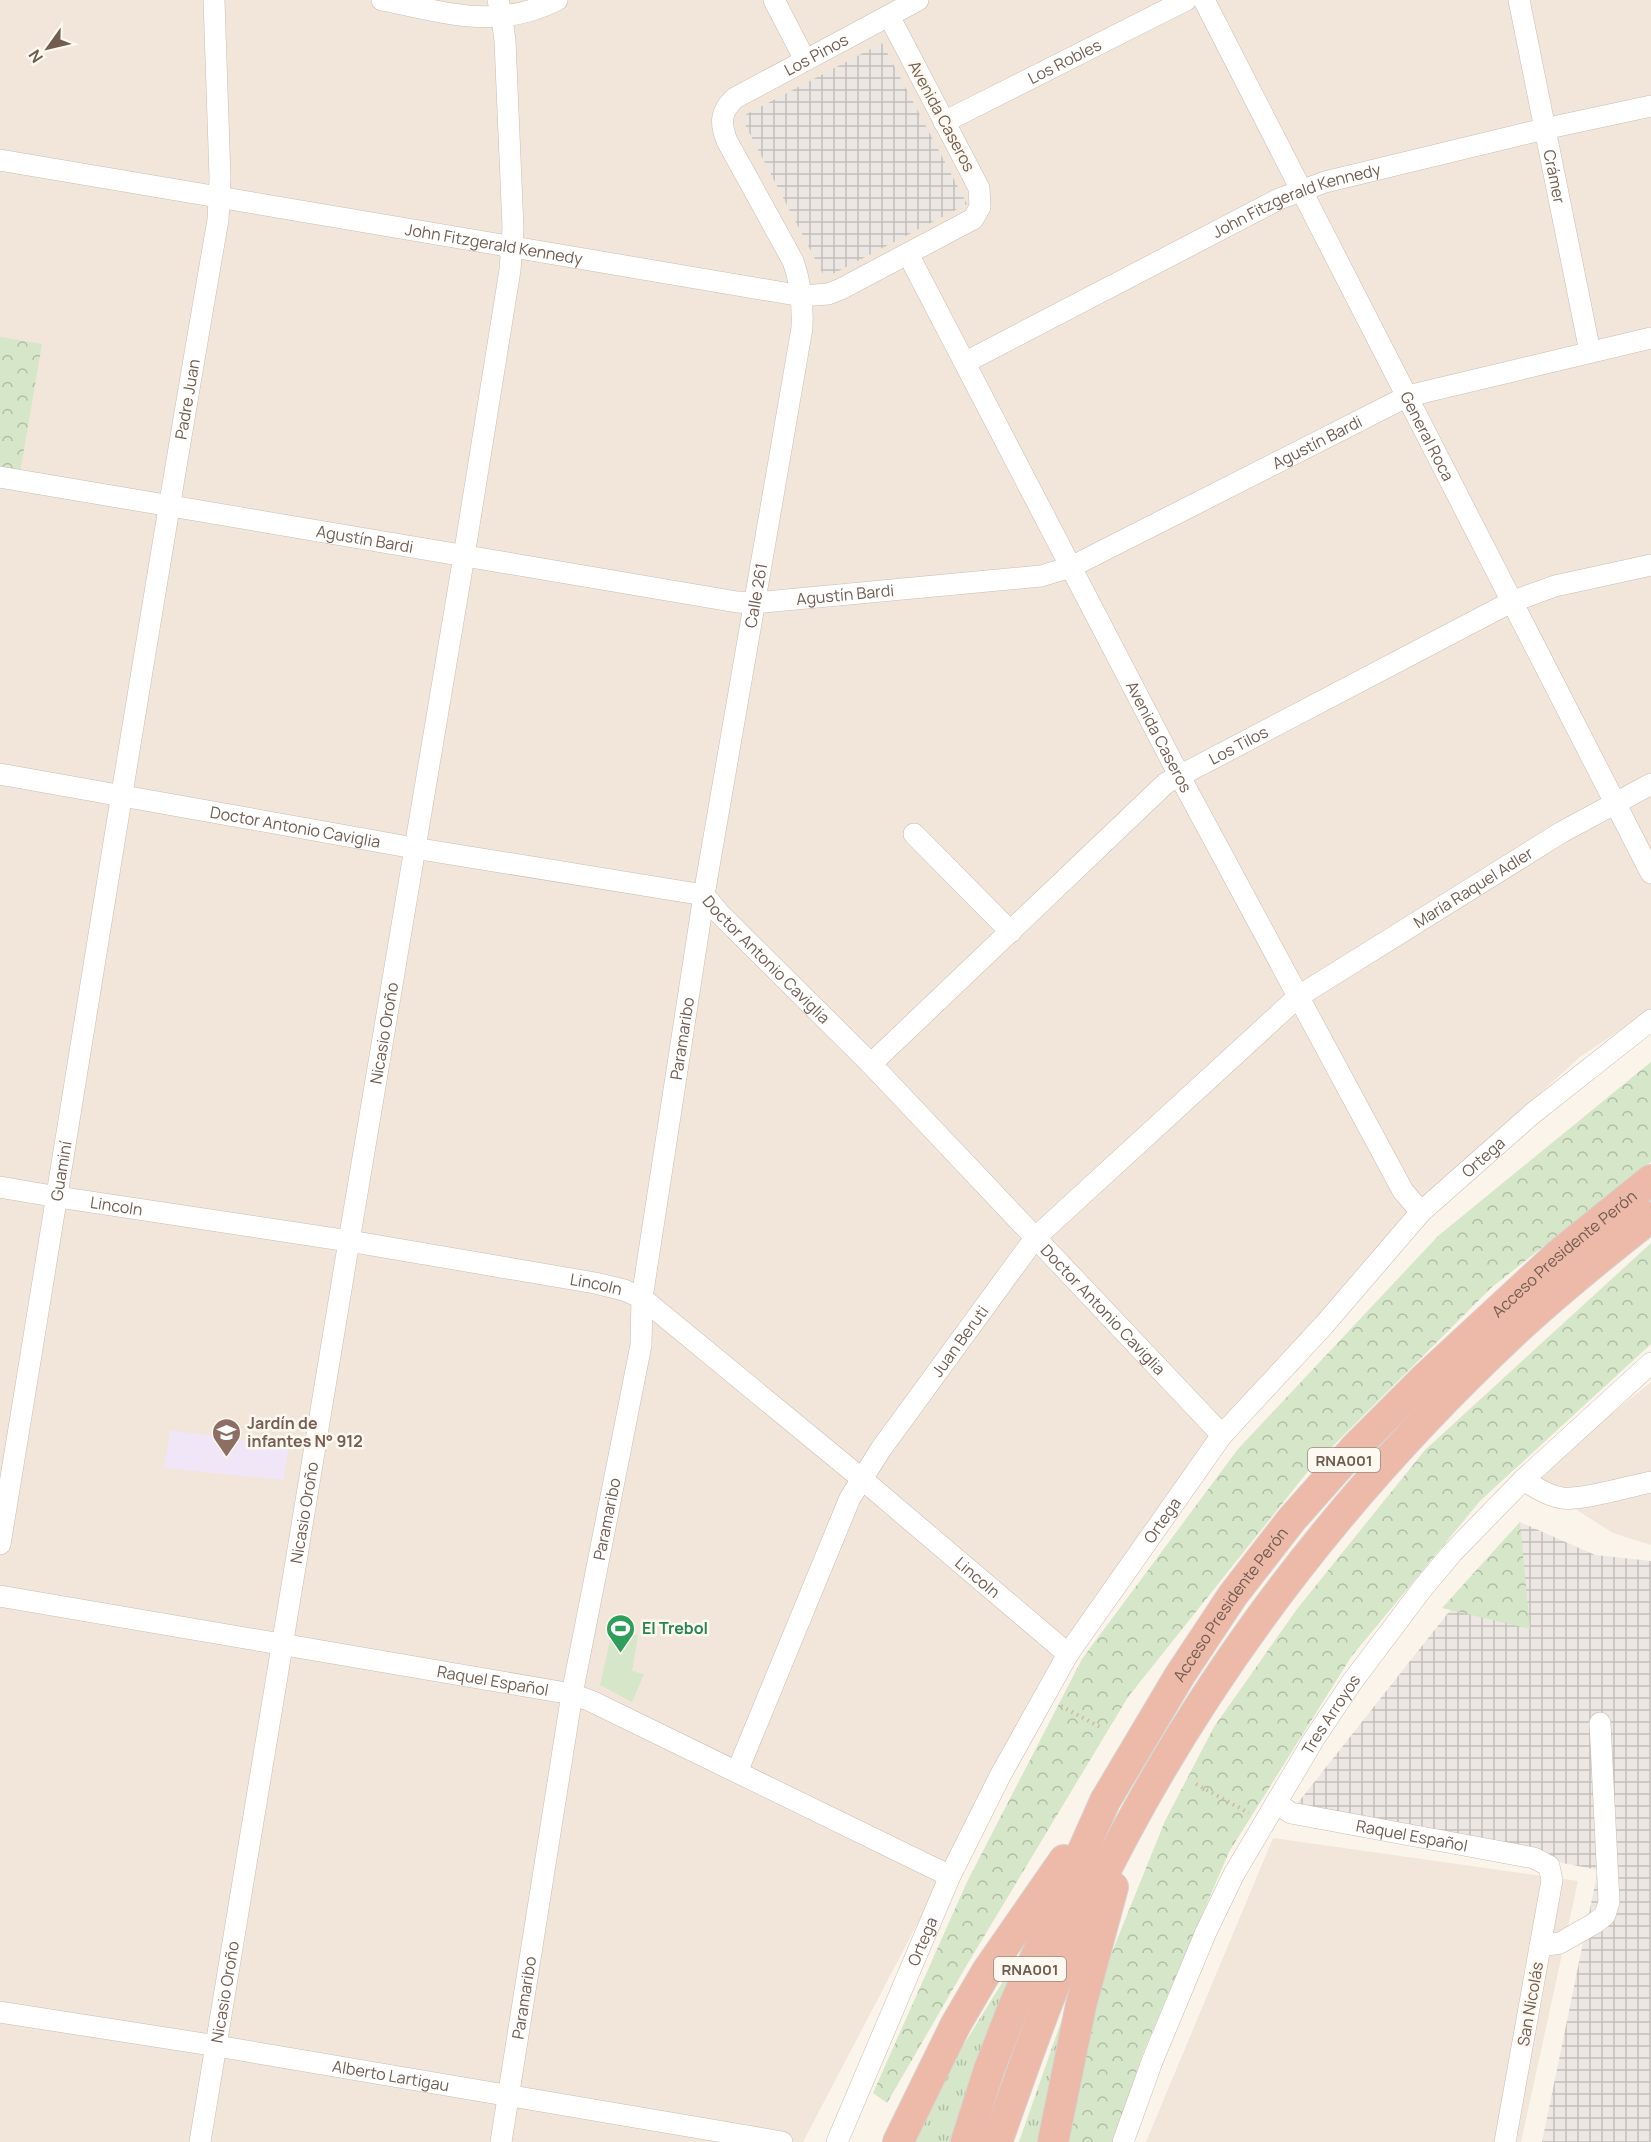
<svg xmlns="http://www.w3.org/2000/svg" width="1651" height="2142" font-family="Manrope,sans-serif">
	<defs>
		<pattern id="industrial-grid" width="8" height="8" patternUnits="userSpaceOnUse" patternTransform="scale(1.5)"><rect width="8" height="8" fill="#ece7e2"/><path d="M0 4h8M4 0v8" fill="none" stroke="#c4beba"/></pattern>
		<pattern id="grass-tufts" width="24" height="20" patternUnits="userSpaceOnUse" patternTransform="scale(1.5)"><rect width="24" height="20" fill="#d5e6c9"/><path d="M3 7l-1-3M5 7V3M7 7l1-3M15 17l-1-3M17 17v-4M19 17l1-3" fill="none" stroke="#b1bea6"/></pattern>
		<pattern id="forest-crowns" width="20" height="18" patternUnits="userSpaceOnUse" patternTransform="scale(1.5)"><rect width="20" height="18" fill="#d5e6c9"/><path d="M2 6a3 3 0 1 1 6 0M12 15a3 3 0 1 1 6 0" fill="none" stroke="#b1bea6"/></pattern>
	</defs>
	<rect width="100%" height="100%" fill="#faf4ea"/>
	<path fill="#f1e6d9" d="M0,0H1651V1009L1580,1057L1471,1156L1410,1216L1057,1657L803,2142H0Z
		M1651,1382V1545L1613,1533L1530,1480Z
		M1273,1838L1578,1881L1521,2142H1146Z"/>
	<path fill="url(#industrial-grid)" d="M882,43L967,204L825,278L741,117Z
		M1520,1522L1595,1555L1651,1561V2142H1542L1598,1870L1293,1809Z"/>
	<path fill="#f0e6f7" d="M170,1430L289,1447L283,1480L164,1468Z"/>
	<path fill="url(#grass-tufts)" d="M1013,1965L957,2142H911L932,2096Z
		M1068,2002L1044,2142H1019Z"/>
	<path fill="url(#forest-crowns)" d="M0,337L42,344L20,473L0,470Z
		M1651,1062V1162L1492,1287L1309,1470L1128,1697L968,1963L887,2103L873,2093L967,1882L1082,1659L1238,1449L1438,1236Z
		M1651,1243V1344L1480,1501L1351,1657L1229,1852L1143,2053L1113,2142H1064L1079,2075L1110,1957L1165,1821L1214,1727L1297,1609L1425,1450Z
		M1520,1522L1530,1629L1442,1608Z"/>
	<path fill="#d5e6c9" d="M612,1631L638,1635L632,1671L644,1674L632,1702L600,1685Z"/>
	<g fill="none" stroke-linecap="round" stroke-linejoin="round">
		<defs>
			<g id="minor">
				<path d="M382,0C446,12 495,31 557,0"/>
				<path d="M774,0L805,60"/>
				<path id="s1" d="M1204,0L1651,873"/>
				<path id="s2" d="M1519,0L1590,352"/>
				<path id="s3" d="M944,122L1186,0"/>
				<path id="s4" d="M0,160L802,296L828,294L841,289L973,219L980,207L979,188L889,16"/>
				<path id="s5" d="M908,254L1179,775L1403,1191L1421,1212"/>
				<path id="s6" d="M966,362L1279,199L1325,182L1544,129L1651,106"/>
				<path id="s7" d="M0,477L737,602L754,603L1041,576L1071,567L1408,396L1651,338"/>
				<path id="s8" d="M0,774L414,848L704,895L719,913L871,1064L1222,1435"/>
				<path d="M914,834L1011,932"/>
				<path id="s9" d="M871,1064L1166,783L1511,602L1555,586L1651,565"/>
				<path id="s10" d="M0,1187L58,1197L349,1241L595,1283L624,1290L642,1298L862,1479L1068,1654"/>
				<path d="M1523,1480C1535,1487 1548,1496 1562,1498C1581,1501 1630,1486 1651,1482"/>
				<path id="s11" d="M0,1544C73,1103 141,661 218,220L220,178L214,0"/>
				<path id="s12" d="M0,1596L572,1694L591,1701L950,1876"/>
				<path id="s13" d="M737,1772L850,1498L881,1449L1035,1238L1299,996L1562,832L1651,784"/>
				<path id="s14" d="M1276,1803L1291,1813L1534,1858L1549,1866L1552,1880L1505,2142"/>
				<path d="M1540,1946L1560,1943L1595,1923L1605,1915L1609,1902L1600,1723"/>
				<path id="s15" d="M0,2012L217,2046L782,2142"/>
				<path id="s16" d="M200,2142L349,1241L464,556L510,270L513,228L505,41L502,17L498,0"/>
				<path id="s17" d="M501,2142L572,1694L641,1345L642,1298L704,895L802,328C803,305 801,283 793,261L727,141C720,123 720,112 735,98L918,0"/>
				<path id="s18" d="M837,2142L950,1876L1000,1776L1068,1654L1222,1435L1324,1325L1421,1212L1532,1114L1651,1020"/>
				<path id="s19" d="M1123,2142L1153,2059L1206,1932L1234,1874L1314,1739L1352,1682L1422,1589L1452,1553L1523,1480L1651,1363"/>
			</g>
			<g id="highway">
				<path d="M898,2142L956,2024L987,1971L1064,1860"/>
				<path id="s20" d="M966,2142L989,2070L1013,2008L1105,1801L1180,1675L1233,1595L1292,1519L1355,1448L1424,1379L1558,1255L1651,1180"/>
				<path d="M997,2142C1026,2060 1054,1978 1091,1900C1195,1685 1340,1495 1514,1332C1558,1291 1604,1254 1651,1217"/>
				<path d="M1053,2142L1081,2005L1113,1887"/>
			</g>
		</defs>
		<use href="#minor" stroke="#cbbcb1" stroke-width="22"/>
		<use href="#highway" stroke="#d8d1ce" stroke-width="32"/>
		<path stroke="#d1b7a7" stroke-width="4" stroke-dasharray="1.5 4.5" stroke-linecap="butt" d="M1061,1706L1100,1727
			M1196,1784L1249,1813"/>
		<use href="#minor" stroke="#fff" stroke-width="21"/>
		<use href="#highway" stroke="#edb9a8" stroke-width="30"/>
	</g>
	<defs>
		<symbol id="school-pin" viewBox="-11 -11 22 30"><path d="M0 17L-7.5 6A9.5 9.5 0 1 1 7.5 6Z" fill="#8d6e63" stroke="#fdf8f0"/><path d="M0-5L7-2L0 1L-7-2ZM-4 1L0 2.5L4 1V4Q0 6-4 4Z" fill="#fff"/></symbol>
		<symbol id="stadium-pin" viewBox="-11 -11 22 30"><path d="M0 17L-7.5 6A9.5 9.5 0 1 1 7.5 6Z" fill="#2e9e5b" stroke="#fdf8f0"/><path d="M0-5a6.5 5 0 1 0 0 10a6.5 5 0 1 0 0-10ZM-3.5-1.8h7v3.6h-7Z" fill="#fff"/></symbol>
	</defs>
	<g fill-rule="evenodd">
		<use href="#school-pin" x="210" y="1416" width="33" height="45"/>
		<use href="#stadium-pin" x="604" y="1612" width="33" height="45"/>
	</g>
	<g text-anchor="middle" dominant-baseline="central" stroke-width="5" stroke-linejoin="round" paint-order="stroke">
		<g fill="#fdf8f0" stroke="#9c8b80" stroke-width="1.5">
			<rect x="1308" y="1448" width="72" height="24" rx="4.5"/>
			<rect x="994" y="1957" width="72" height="24" rx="4.5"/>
		</g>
		<g font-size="15" font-weight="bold" fill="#725c50">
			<text x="1344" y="1460">RNA001</text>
			<text x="1030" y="1969">RNA001</text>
		</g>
		<g font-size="16" fill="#725c50" stroke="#fdf8f0">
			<text stroke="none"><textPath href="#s17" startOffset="2184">Los Pinos</textPath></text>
			<text stroke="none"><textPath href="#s3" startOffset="135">Los Robles</textPath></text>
			<text transform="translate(942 116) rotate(62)">Avenida Caseros</text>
			<text stroke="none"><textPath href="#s2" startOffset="180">Crámer</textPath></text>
			<text stroke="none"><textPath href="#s6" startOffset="369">John Fitzgerald Kennedy</textPath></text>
			<text stroke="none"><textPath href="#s4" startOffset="501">John Fitzgerald Kennedy</textPath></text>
			<text stroke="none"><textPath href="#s11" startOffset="1160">Padre Juan</textPath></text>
			<text stroke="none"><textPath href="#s1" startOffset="490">General Roca</textPath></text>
			<text stroke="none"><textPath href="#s7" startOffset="1360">Agustín Bardi</textPath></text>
			<text stroke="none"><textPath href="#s7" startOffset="370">Agustín Bardi</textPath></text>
			<text stroke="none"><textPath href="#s7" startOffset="856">Agustín Bardi</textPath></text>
			<text stroke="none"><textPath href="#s17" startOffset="1568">Calle 261</textPath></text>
			<text stroke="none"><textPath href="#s5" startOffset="544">Avenida Caseros</textPath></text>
			<text stroke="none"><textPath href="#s9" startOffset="489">Los Tilos</textPath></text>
			<text stroke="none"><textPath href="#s8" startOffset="300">Doctor Antonio Caviglia</textPath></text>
			<text stroke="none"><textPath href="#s13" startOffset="1179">María Raquel Adler</textPath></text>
			<text stroke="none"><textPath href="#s8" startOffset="804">Doctor Antonio Caviglia</textPath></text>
			<text stroke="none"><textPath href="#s16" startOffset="1124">Nicasio Oroño</textPath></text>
			<text stroke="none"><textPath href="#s17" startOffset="1119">Paramaribo</textPath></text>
			<text stroke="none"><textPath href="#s18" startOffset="1190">Ortega</textPath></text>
			<text stroke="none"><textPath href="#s11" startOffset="378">Guaminí</textPath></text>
			<text stroke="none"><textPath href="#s10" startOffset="118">Lincoln</textPath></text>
			<text stroke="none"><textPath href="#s20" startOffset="1088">Acceso Presidente Perón</textPath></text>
			<text stroke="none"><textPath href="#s10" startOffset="604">Lincoln</textPath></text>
			<text stroke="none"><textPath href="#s8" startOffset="1290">Doctor Antonio Caviglia</textPath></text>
			<text stroke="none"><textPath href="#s13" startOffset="488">Juan Beruti</textPath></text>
			<text stroke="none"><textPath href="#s16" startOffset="638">Nicasio Oroño</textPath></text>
			<text stroke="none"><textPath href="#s17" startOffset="632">Paramaribo</textPath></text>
			<text stroke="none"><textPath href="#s18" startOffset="704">Ortega</textPath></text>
			<text stroke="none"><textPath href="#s10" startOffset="1089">Lincoln</textPath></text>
			<text stroke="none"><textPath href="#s20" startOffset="602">Acceso Presidente Perón</textPath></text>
			<text stroke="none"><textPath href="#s12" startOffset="500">Raquel Español</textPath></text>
			<text stroke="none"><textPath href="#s19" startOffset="477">Tres Arroyos</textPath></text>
			<text stroke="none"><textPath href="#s14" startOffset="141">Raquel Español</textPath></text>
			<text stroke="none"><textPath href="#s18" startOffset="218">Ortega</textPath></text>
			<text stroke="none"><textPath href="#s16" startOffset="152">Nicasio Oroño</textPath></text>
			<text stroke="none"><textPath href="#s17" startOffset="146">Paramaribo</textPath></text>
			<text transform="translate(1530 2004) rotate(-80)">San Nicolás</text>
			<text stroke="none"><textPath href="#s15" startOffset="396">Alberto Lartigau</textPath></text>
		</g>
		<g font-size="16" font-weight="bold" fill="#785e54" stroke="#fdf8f0" text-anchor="start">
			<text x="247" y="1423">Jardín de<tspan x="247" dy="18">infantes N° 912</tspan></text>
		</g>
		<g font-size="16" font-weight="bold" fill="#27864d" stroke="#fdf8f0" text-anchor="start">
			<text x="642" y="1628">El Trebol</text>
		</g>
	</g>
	<g transform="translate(48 48) rotate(236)" stroke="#fdf8f0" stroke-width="4.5" paint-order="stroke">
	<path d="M0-4.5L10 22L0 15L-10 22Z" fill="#725c50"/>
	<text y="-9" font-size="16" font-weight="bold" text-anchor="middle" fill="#725c50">N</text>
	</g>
</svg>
